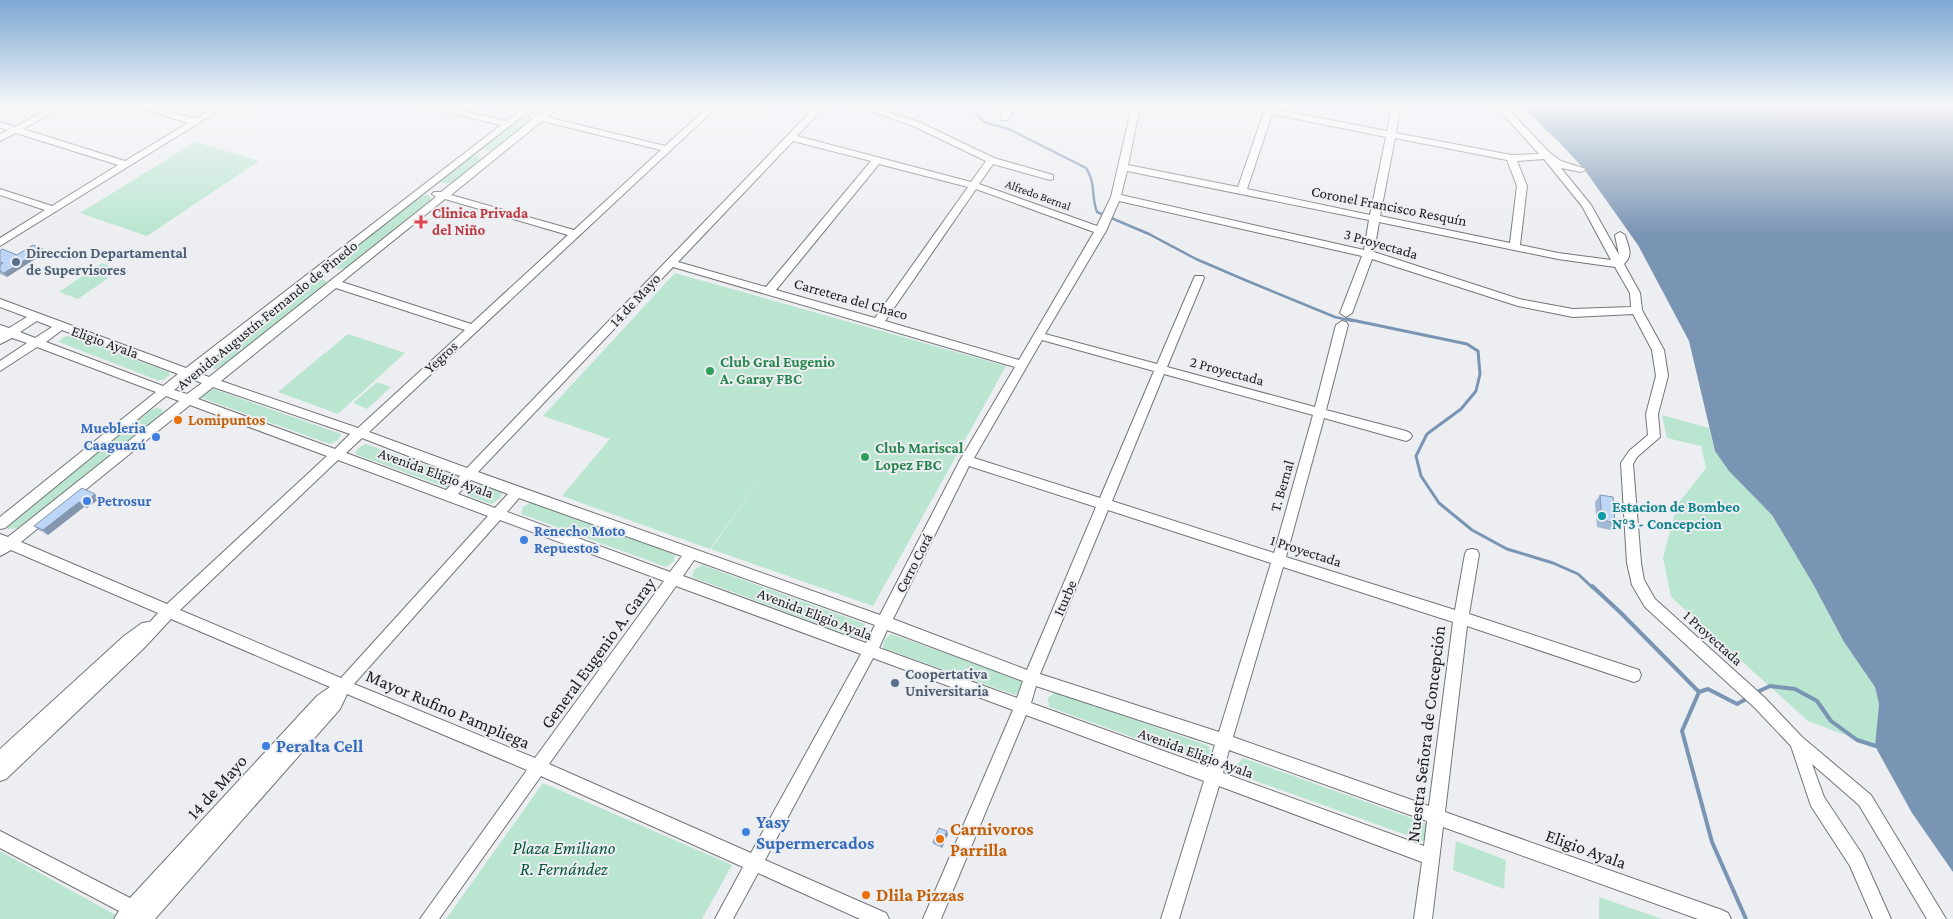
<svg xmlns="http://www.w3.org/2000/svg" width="1953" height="919" font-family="'Crimson Pro',serif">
	<rect width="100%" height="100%" fill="#eceef1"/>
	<path fill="#bae5d0" d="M527,117L531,121L493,151L483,150L482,148L520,118Z
		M195,142L259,161L147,236L80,213Z
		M477,156L481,160C471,167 453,189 440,182V180L470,157Z
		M428,195L432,199L346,268L338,269L334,267V264L421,196Z
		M102,263L120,270L78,299L59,292Z
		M675,273L1006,366L873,606L711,549L769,466L710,549L562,496L610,439L543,416Z
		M322,279L326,281V284L223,366L215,369L209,368L208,364L314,280Z
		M348,334L405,353L338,414L278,392Z
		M72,335L168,372L170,375L163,380H157L59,342L63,337Z
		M377,382L391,387L367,409L353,403Z
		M211,388L341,434V435L337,441L330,444L199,397Z
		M156,408L162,409L163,415L21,528L8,529L7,526L12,519L151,410Z
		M1662,415L1709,428L1715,451L1772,515L1813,584L1844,642L1875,687L1879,704L1875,746L1808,721L1671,597L1663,558L1677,505L1706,468L1701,446L1667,438Z
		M366,444L458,477L459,478L448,488L355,454L358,448Z
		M480,484L502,492L501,497L492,504L469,496L472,489Z
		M531,502L675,554L674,561L666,567L521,514L523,507Z
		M702,565L865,624L864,632L857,638L692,577L694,570Z
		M891,634L1021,680V691L1015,695L883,648L884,640Z
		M1055,692L1209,746L1210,758L1205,763L1049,707L1048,698Z
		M1243,758L1425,823L1428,826L1426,839L1423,841L1239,775L1237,765Z
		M543,783L732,865L702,919H446Z
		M1456,841L1506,860L1504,889L1453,870Z
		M0,851L119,917L117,919H0Z
		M1599,897L1662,919H1599Z"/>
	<path fill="#7a95b3" d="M1521,106H1953V872L1912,813L1875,746L1879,704L1875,687L1844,642L1813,584L1772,515L1729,471L1715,451L1689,341L1638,245L1584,169L1559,142Z"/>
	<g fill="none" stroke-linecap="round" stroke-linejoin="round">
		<path stroke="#7a95b3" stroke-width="2.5" d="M969,106L984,122L1011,130L1086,168C1096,182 1091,197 1097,212L1149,234L1196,259L1245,280L1335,317L1353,321"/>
		<path stroke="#7a95b3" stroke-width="3" d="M1347,319L1467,344L1478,351L1480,374L1476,391L1461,409L1427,434L1416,456L1421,476L1439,503L1472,530L1507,549L1553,563L1578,574L1593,588"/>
		<path stroke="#7a95b3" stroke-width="4" d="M1592,586L1621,613L1699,692
			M1755,693L1770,686L1795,689L1817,701L1831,721L1857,740L1879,747
			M1746,919L1712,842L1682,731L1699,692L1708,689L1737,704L1748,698"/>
		<defs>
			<path id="minor" d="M54,106H64L23,129L125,161L188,123L141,108L140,106H152L195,119L216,106H226L0,246V238L45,210L0,195V189L52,206L118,165L16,133L0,141V134L8,130L0,128V122L15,127Z
				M429,106H443L506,121L526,106H535L196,372L209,377L436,197L432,194L434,192H441L533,119L530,118V114L539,115L550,106H559L547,117L665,146L709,106H718L369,432L467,468L816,106H825L797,136L971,182L986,161L913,126L856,106H868L919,122L994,158L1053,175V179L1050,180L993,164L979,184L1097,226L1111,197L1132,106H1140L1128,165L1238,187L1266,106H1274L1273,109L1387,131L1392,106H1400L1396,133L1511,155L1539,154L1496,106H1505L1550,153L1561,161L1586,169L1581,172L1561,168L1591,205L1619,255L1615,235L1620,232L1625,235C1628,246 1634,255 1624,264L1640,293L1642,310L1664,350L1668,376L1658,414L1660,437L1637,457L1633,464L1641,563L1644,580L1655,599L1765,698L1802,737L1871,795L1946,919H1927L1859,805L1812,764L1824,797L1862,854L1891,919H1873L1850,866L1811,806L1791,746L1755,708L1645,607L1632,585L1627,563L1621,463L1629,451L1648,435L1646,414L1656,376L1652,350L1633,314L1573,317L1518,306L1372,259L1352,313L1346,317L1340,313L1362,256L1119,201L1106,231L1045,334L1157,364L1194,278L1195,276H1203L1204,278L1167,367L1315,407L1336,325L1342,321L1346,322L1348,325L1326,410L1406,431L1410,433L1412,436L1410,439L1406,441L1324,418L1286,557L1455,610L1465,554L1467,550L1472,549L1477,550L1479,554L1469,614L1639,670L1641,675L1639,680L1634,682L1467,626L1445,812L1722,910L1728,913L1731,919H1698L1443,827L1432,919H1414L1422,862L1219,786L1179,919H1161L1204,781L1026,715L941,919H923L1013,710L873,658L765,860L886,913L889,919H860L758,873L733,919H715L743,867L541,776L439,919H420L527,770L347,694L340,709L155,919H114L119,911L0,848V831L130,898L317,696L330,687L171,619L144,648L6,779L0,781V749L124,636L142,623L150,622L158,613L11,550L0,556V534L8,537L179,401L166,396L5,528L0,529V517L156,392L37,347L0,371V361L27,343L12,338L0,344V325L9,328L27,317L0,307V299L186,368L501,125L430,108ZM1272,114L1386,137L1370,215L1247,189ZM542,121L661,150L574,230L451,195ZM1395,138L1507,160L1517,186L1510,243L1380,216ZM793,141L871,161L766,287L678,262ZM1544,159L1582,206L1611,260L1558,253L1520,245L1527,186L1517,161ZM879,164L968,187L875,318L776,290ZM1127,171L1369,220L1364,250L1121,195ZM976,189L1094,232L1019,360L885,321ZM445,199L568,235L471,324L342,282ZM1379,222L1558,259L1615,267L1630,293L1631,307L1573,309L1519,299L1374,252ZM673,267L1015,367L960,460L880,615L478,472ZM336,288L465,330L358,428L221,381ZM37,321L52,327L35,338L20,332ZM62,330L178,374L163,386L46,342ZM1042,340L1154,371L1100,498L974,458ZM1164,374L1313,415L1274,553L1112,501ZM189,378L202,383L187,394L174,390ZM213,387L350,434L335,449L198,399ZM190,405L327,456L167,604L21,542ZM362,438L460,476L446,490L346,453ZM338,460L488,516L341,678L180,610ZM969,466L1096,507L1027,670L893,619ZM471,480L508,494L495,508L458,494ZM519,498L682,556L670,572L507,512ZM1108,510L1271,563L1219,732L1040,674ZM500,520L664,581L535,758L354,684ZM694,560L875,625L866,643L683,576ZM1283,567L1453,622L1429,806L1233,737ZM676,586L861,654L751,853L549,764ZM887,630L1023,681L1017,698L879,648ZM1036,686L1215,745L1208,767L1031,703ZM1229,750L1427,821L1424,846L1223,773Z
				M1008,106H1016L1008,120H1002L1000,118Z"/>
		</defs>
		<use href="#minor" stroke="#747578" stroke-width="2"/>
		<use href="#minor" fill="#fff" fill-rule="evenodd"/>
	</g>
	<path fill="#a3b8d4" d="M43,249L46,252L7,277L0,274V251L17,255Z
		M82,488L99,499L87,508L84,507L48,535L39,530L34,526Z
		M1600,495L1615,523L1610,530L1597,527L1595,502Z
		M948,834L942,848L933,844V842Z"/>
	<path fill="#8496ad" d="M43,249L46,252L7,277L4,273Z
		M95,494L99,499L87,508L83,504Z
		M79,502L84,507L48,535L43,530Z
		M947,831L948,834L942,848L941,845Z"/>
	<path fill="#bdd6f7" stroke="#8496ad" d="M33,245L43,249L4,273L0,271V265L3,263L0,262V251L2,249L17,255Z
		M82,488L95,494L83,504L79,502L43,530L34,526Z
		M1600,495L1613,497L1615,523L1602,520Z
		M939,828L947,831L941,845L933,842Z"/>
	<linearGradient id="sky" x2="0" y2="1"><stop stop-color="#7ca8d3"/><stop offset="0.45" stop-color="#f6f7f9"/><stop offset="1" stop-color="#f6f7f9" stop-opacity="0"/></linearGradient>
	<rect width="1953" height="234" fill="url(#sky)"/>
	<path fill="#e0444e" stroke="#eceef1" stroke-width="2" d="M418.5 214.5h5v5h5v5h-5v5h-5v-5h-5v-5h5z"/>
	<g fill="#5c6f8a" stroke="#eceef1" stroke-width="2">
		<circle cx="16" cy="262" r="5"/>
		<circle cx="895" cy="683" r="5"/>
	</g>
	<g fill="#2e9e5b" stroke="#eceef1" stroke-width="2">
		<circle cx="710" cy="371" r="5"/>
		<circle cx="865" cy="457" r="5"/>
	</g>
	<g fill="#e8710a" stroke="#eceef1" stroke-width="2">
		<circle cx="178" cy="420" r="5"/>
		<circle cx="940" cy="839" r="5"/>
		<circle cx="866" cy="895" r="5"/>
	</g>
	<g fill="#3f7fe0" stroke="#eceef1" stroke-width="2">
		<circle cx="156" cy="437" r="5"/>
		<circle cx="87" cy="501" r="5"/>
		<circle cx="524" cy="540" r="5"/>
		<circle cx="266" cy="746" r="5"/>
		<circle cx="746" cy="832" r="5"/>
	</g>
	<circle fill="#0f9aa8" stroke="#eceef1" stroke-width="2" cx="1602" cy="516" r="5"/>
	<g text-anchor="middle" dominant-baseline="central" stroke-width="4" stroke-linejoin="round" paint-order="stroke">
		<g font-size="12" fill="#202122" stroke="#eceef1">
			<text transform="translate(1038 195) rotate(20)">Alfredo Bernal</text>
		</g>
		<g font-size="15" fill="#202122" stroke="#eceef1">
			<text transform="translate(1389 206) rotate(11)">Coronel Francisco Resquín</text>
			<text transform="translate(1381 244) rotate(16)">3 Proyectada</text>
			<text transform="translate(851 299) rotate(16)">Carretera del Chaco</text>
			<text transform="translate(635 300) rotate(-47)">14 de Mayo</text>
			<text transform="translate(267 315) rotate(-39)">Avenida Augustín Fernando de Pinedo</text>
			<text transform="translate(105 342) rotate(20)">Eligio Ayala</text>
			<text transform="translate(441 357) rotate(-43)">Yegros</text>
			<text transform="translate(1227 371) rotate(15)">2 Proyectada</text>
			<text transform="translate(436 473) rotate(20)">Avenida Eligio Ayala</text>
			<text transform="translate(1282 486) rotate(-74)">T. Bernal</text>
			<text transform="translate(1306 551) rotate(18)">1 Proyectada</text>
			<text transform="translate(914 563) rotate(-63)">Cerro Corá</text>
			<text transform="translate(1065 598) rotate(-67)">Iturbe</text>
			<text transform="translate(815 614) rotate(21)">Avenida Eligio Ayala</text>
			<text transform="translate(1713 638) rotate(42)">1 Proyectada</text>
			<text transform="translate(1196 753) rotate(20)">Avenida Eligio Ayala</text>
		</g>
		<g font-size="15" font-weight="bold" fill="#be3a42" stroke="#eceef1" text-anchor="start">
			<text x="432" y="213">Clinica Privada<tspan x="432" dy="17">del Niño</tspan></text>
		</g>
		<g font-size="15" font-weight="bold" fill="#4e5e75" stroke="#eceef1" text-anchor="start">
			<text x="26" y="253">Direccion Departamental<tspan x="26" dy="17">de Supervisores</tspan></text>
			<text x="905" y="674">Coopertativa<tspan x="905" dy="17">Universitaria</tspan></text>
		</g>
		<g font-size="15" font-weight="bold" fill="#27864d" stroke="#eceef1" text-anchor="start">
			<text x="720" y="362">Club Gral Eugenio<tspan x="720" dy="17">A. Garay FBC</tspan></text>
			<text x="875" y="448">Club Mariscal<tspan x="875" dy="17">Lopez FBC</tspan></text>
		</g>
		<g font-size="15" font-weight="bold" fill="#c56008" stroke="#eceef1" text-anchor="start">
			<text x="188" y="420">Lomipuntos</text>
		</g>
		<g font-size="15" font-weight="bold" fill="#366cbe" stroke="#eceef1" text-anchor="start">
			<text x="146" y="428" text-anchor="end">Muebleria<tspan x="146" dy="17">Caaguazú</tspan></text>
			<text x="97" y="501">Petrosur</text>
			<text x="534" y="531">Renecho Moto<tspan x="534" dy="17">Repuestos</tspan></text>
		</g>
		<g font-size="15" font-weight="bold" fill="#0d838f" stroke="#eceef1" text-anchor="start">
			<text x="1612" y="507">Estacion de Bombeo<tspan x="1612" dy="17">N°3 - Concepcion</tspan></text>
		</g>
		<g font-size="18" fill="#202122" stroke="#eceef1">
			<text transform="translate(598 653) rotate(-54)">General Eugenio A. Garay</text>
			<text transform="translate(448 709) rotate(23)">Mayor Rufino Pampliega</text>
			<text transform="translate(1426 734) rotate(-83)">Nuestra Señora de Concepción</text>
			<text transform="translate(217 787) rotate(-48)">14 de Mayo</text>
			<text transform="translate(1586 849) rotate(20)">Eligio Ayala</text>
		</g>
		<g font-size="18" font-weight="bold" fill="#366cbe" stroke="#eceef1" text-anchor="start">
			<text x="276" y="746">Peralta Cell</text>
			<text x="756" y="822">Yasy<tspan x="756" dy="21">Supermercados</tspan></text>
		</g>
		<g font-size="18" font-weight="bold" fill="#c56008" stroke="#eceef1" text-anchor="start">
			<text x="950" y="829">Carnivoros<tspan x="950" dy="21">Parrilla</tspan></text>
			<text x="876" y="895">Dlila Pizzas</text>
		</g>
		<g font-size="18" font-style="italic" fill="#08583e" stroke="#eceef1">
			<text x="564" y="848">Plaza Emiliano<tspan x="564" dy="21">R. Fernández</tspan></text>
		</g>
	</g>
</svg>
